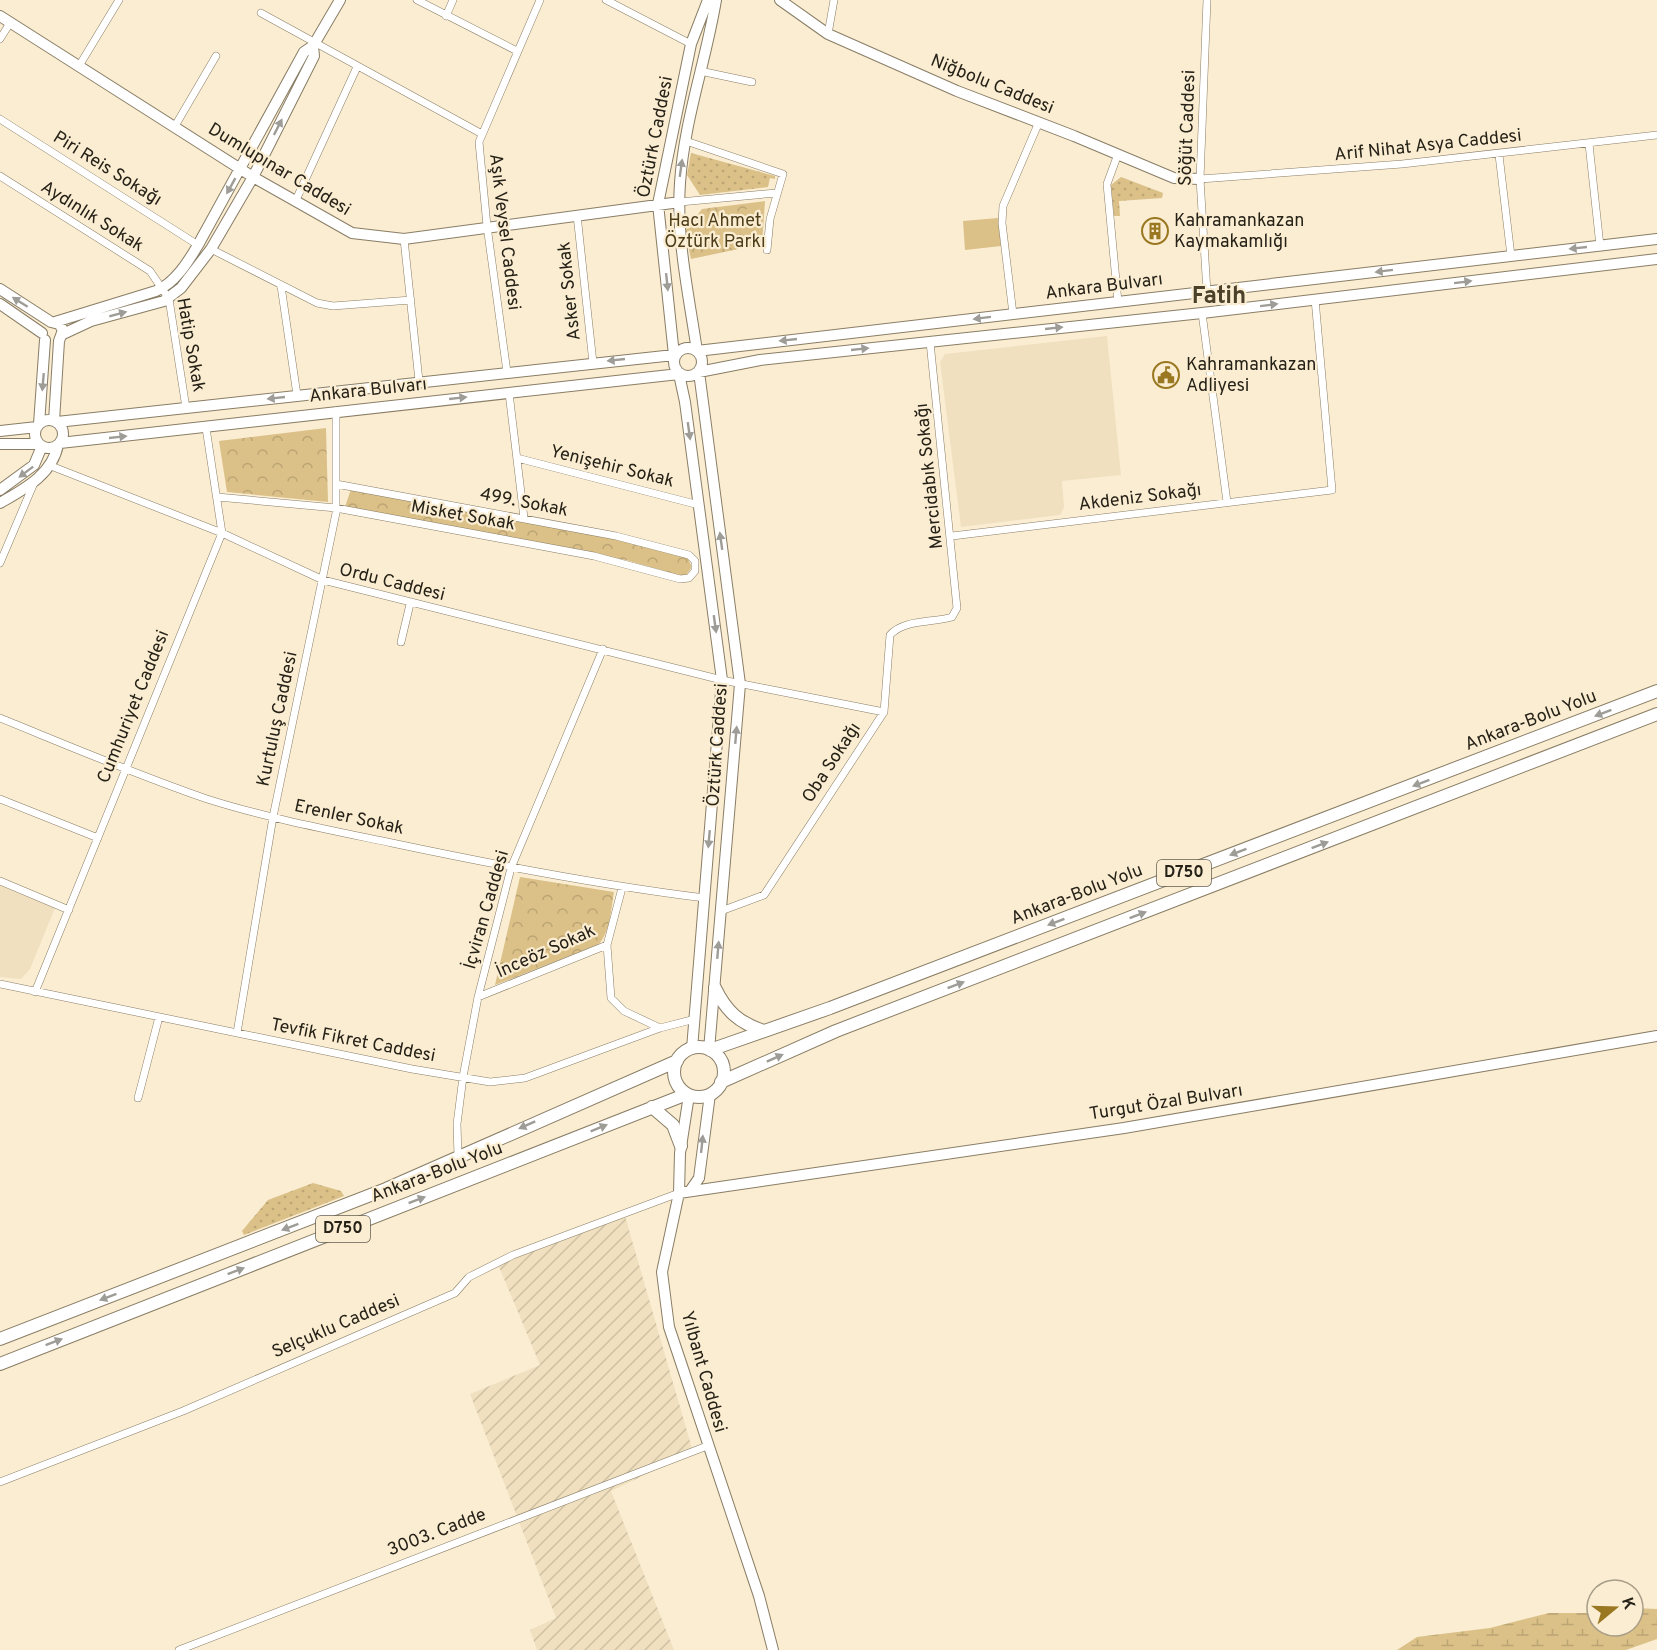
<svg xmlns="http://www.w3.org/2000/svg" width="1657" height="1650" font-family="Overpass,sans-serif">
	<defs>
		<pattern id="industrial-furrows" width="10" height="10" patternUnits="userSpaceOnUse" patternTransform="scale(1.5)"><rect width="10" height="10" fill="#f0e0bf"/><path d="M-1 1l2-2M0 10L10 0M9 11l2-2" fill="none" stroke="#cec0a3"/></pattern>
		<pattern id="grass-dots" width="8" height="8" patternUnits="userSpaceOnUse" patternTransform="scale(1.5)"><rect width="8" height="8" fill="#dbc087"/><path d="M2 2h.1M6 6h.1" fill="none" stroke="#bca574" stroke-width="1.8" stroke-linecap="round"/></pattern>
		<pattern id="wetland-marsh" width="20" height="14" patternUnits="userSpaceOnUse" patternTransform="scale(1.5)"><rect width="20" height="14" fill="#dbc087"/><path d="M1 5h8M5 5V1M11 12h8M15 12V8" fill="none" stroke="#bca574"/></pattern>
		<pattern id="park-crowns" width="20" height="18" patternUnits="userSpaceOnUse" patternTransform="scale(1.5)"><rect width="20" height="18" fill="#dbc087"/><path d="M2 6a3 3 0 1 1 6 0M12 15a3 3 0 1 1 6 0" fill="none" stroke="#bca574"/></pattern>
	</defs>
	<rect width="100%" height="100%" fill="#faedd2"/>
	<path fill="#f0e0bf" d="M1107,336L1121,475L1062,481L1064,507L1060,515L961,527L940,362L945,354Z
		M0,884L55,908L30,969L21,979L0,977Z"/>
	<path fill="url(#industrial-furrows)" d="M625,1216L693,1452L611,1491L674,1650H537L530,1630L556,1618L470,1394L540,1365L497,1262Z"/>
	<path fill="url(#grass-dots)" d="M691,153L775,176V179L770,178L768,187L700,195L687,175Z
		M1121,177L1163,193L1162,198L1119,201L1120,216H1114L1111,185Z
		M313,1183L341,1191L344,1196L244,1235L242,1231L268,1200Z"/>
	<path fill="url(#wetland-marsh)" d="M1633,1608L1657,1609V1639L1626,1650H1397L1417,1637L1490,1628L1549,1613H1597V1626H1633Z"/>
	<path fill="url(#park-crowns)" d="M765,201L762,244L691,259L685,231L702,209Z
		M326,428L328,502L227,492L219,441Z
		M351,489C463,510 577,528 687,557L692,567L686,575H678L626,560L345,507Z
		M520,877L614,892C611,909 610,933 598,945L495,985Z"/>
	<path fill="#dbc087" d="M758,208V242L742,246L739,210Z
		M998,218L1001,246L965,250L963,221Z"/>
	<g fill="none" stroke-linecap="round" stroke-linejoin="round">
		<defs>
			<path id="street" d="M417,0L517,51
				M606,0L691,44
				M1207,0L1200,179L1207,292
				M261,13L482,134
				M446,16L453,0
				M828,34L834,0
				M0,39L10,23
				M79,66L119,0
				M700,71L752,82
				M0,119L198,245
				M175,126L216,56
				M686,141L783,174L770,219L767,250
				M1589,144L1600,246
				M1118,154L1107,184L1118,302
				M1499,155L1511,256
				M0,176L150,271L169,299L186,408
				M1200,179L1402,164L1657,135
				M295,202L357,67
				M680,202L776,193
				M577,215L593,363
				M404,239L419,381
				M211,249L317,303L333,306L411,300
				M281,286L297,395
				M1202,313L1227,502
				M1013,314L1002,223L1003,206L1039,122
				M507,372L487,226L479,142L540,0
				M509,393L524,518
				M517,458L699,505
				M51,466L222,533L323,580L722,680L884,712
				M217,497L336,508L594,556L680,579L689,578L695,571V561L689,555L616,536L336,484
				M952,536L1332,490L1315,299
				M0,563L34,483
				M401,642L410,604
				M0,718C69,746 137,775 207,799C267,818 330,830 392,843C496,865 599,885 705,898
				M0,799L98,838
				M0,881L69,910
				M622,888L607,945L611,998L624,1011L660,1028
				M721,911L764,895L884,712L890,635C904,619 933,623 952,617L957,608L930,342
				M0,984L412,1069L490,1082L525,1078L660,1028L695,1019
				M35,992L222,533L206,428
				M478,997L607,945
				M237,1033L273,817L336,513V411
				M138,1098L159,1017
				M458,1156L457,1124L463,1077L478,997L511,868L603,649
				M0,1482L183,1411L455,1293L469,1277L513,1255L679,1193
				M179,1650L707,1446"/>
			<path id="secondary" d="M716,0C706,61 684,121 680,183C676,239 689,296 697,351L1657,239
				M780,0L828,34L957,91L1074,136L1174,178L1200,179
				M0,16L253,177L352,233L404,239L680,202
				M0,289L51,322L59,324L63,330L59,341L54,421
				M0,304L42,333
				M55,322L156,291C175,283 188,262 198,245L304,52L313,46L340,0
				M63,334L91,321L164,301L181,288L211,249L253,177L314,56L313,46
				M674 362a14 14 0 1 1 28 0a14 14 0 1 1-28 0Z
				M35 434a14 14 0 1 1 28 0a14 14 0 1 1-28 0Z
				M57,422L674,355L658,204L691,44L708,0
				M39,424L45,340
				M0,431L37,427
				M60,443L679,374L685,402L722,680L692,1049
				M0,444H39
				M0,490L34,465L42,446
				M0,503C24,489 52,475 58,445
				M709,1050L740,684L699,372L760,360L1202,313L1657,259
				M689,1095L680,1153L679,1193L662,1272L669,1327L759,1596L773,1650
				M690,1191L699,1178L710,1094
				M679,1193L1124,1128L1657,1036"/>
			<path id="highway" d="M715,988C726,1011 739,1023 764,1031
				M674 1072a25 25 0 1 1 50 0a25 25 0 1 1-50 0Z
				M710,1050L830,1008L1657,691
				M721,1082L836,1031L1657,714
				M652,1107L673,1125L681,1146
				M0,1339L386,1189L677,1061
				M0,1364L687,1094"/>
		</defs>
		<use href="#street" stroke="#897d65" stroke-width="8"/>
		<use href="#secondary" stroke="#897d65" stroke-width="12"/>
		<use href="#highway" stroke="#897d65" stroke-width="14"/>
		<use href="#street" stroke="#fff" stroke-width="7"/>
		<use href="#secondary" stroke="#fff" stroke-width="10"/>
		<use href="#highway" stroke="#fff" stroke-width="12"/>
	</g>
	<defs><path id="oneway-solid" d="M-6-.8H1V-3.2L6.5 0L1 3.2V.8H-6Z" transform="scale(1.5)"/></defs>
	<g fill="#9e9c97">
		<use href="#oneway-solid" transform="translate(278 127) rotate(-63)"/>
		<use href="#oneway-solid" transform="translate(681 168) rotate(-82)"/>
		<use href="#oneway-solid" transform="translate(231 186) rotate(119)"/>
		<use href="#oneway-solid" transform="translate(1578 248) rotate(174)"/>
		<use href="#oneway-solid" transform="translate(1384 271) rotate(173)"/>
		<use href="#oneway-solid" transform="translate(667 282) rotate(84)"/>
		<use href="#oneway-solid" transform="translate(1463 282) rotate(-7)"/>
		<use href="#oneway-solid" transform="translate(20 302) rotate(-148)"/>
		<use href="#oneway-solid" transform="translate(1269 305) rotate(-7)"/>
		<use href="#oneway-solid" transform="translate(118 314) rotate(-15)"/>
		<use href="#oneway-solid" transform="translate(982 318) rotate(173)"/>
		<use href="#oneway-solid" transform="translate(1054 328) rotate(-6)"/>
		<use href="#oneway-solid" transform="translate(788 340) rotate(174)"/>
		<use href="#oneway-solid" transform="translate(860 349) rotate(-6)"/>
		<use href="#oneway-solid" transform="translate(616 360) rotate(174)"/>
		<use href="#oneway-solid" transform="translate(43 382) rotate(95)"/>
		<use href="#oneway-solid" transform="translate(276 398) rotate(174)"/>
		<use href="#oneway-solid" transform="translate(458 398) rotate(-6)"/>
		<use href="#oneway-solid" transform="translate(689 431) rotate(82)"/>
		<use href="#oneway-solid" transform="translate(118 437) rotate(-6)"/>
		<use href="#oneway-solid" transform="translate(26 472) rotate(143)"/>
		<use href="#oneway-solid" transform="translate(721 541) rotate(-98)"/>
		<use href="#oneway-solid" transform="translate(715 624) rotate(82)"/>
		<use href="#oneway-solid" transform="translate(1603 713) rotate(159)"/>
		<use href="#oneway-solid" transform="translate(736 735) rotate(-85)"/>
		<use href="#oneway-solid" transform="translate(1421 783) rotate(159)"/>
		<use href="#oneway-solid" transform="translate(709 839) rotate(95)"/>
		<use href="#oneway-solid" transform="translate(1320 845) rotate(-21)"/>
		<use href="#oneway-solid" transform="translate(1238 852) rotate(159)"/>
		<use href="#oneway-solid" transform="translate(1138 915) rotate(-21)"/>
		<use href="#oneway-solid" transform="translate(1056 922) rotate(159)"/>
		<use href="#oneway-solid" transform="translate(718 950) rotate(-85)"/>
		<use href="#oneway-solid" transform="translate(956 985) rotate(-21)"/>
		<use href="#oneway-solid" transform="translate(775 1058) rotate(-24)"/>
		<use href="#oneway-solid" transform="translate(527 1125) rotate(156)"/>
		<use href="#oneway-solid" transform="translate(599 1128) rotate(-22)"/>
		<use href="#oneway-solid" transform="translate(702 1144) rotate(-84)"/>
		<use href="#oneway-solid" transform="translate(417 1200) rotate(-21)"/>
		<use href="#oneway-solid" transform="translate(290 1227) rotate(159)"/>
		<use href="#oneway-solid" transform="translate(236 1271) rotate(-21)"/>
		<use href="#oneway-solid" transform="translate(108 1297) rotate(159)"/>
		<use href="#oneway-solid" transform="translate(54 1342) rotate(-21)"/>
	</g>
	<defs>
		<symbol id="building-ring" viewBox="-11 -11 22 22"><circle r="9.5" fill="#faedd2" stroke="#9a7721" stroke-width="1.5"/><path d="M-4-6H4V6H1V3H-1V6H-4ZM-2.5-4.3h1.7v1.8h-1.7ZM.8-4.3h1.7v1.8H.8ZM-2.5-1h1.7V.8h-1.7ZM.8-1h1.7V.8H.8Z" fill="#9a7721"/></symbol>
		<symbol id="civic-ring" viewBox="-11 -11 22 22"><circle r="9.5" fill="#faedd2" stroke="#9a7721" stroke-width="1.5"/><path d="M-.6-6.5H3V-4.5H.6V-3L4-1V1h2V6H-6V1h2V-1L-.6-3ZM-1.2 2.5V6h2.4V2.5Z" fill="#9a7721"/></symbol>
	</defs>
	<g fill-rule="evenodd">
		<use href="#building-ring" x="1140" y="216" width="30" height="30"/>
		<use href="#civic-ring" x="1151" y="360" width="30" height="30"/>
	</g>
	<g text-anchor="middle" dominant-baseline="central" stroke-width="4.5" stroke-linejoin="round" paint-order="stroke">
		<g fill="#faedd2" stroke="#665f50" stroke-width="1.5">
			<rect x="1157" y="860" width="54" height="26" rx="4.5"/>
			<rect x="316" y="1216" width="54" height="26" rx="4.5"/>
		</g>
		<g font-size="16" font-weight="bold" fill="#272218">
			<text x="1184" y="873">D750</text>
			<text x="343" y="1229">D750</text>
		</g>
		<g font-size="18" fill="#272218" stroke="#faedd2">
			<text transform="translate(992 85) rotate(22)">Niğbolu Caddesi</text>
			<text transform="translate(1188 128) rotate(-88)">Söğüt Caddesi</text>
			<text transform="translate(656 137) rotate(-79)">Öztürk Caddesi</text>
			<text transform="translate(1428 146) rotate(-6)">Arif Nihat Asya Caddesi</text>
			<text transform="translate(107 169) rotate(32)">Piri Reis Sokağı</text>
			<text transform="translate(279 170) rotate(31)">Dumlupınar Caddesi</text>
			<text transform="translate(92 217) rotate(32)">Aydınlık Sokak</text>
			<text transform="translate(504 232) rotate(83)">Aşık Veysel Caddesi</text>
			<text transform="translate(1104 287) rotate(-7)">Ankara Bulvarı</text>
			<text transform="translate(570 291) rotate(-96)">Asker Sokak</text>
			<text transform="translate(190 345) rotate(80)">Hatip Sokak</text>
			<text transform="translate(368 391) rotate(-6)">Ankara Bulvarı</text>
			<text transform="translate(612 467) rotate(14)">Yenişehir Sokak</text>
			<text transform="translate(930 476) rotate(-96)">Mercidabık Sokağı</text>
			<text transform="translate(1140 498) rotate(-7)">Akdeniz Sokağı</text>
			<text transform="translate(524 503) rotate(11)">499. Sokak</text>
			<text transform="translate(463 516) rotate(10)">Misket Sokak</text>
			<text transform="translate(392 583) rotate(14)">Ordu Caddesi</text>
			<text transform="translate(134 707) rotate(-68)">Cumhuriyet Caddesi</text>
			<text transform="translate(278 719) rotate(-78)">Kurtuluş Caddesi</text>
			<text transform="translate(1531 721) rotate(-21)">Ankara-Bolu Yolu</text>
			<text transform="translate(718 745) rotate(-86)">Öztürk Caddesi</text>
			<text transform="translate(832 763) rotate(-57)">Oba Sokağı</text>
			<text transform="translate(349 818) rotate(12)">Erenler Sokak</text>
			<text transform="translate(1077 895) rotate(-21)">Ankara-Bolu Yolu</text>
			<text transform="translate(487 910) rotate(-74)">İçviran Caddesi</text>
			<text transform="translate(546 952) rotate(-24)">İnceöz Sokak</text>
			<text transform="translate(353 1041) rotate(11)">Tevfik Fikret Caddesi</text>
			<text transform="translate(1166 1103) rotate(-9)">Turgut Özal Bulvarı</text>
			<text transform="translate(437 1173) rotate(-21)">Ankara-Bolu Yolu</text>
			<text transform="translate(336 1327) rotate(-23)">Selçuklu Caddesi</text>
			<text transform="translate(703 1372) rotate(74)">Yılbant Caddesi</text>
			<text transform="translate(437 1533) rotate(-21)">3003. Cadde</text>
		</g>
		<g font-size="18" fill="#4d3d19" stroke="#faedd2">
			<text x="715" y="221">Hacı Ahmet<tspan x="715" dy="21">Öztürk Parkı</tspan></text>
		</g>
		<g font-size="18" fill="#272218" stroke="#faedd2" text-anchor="start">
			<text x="1174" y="221">Kahramankazan<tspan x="1174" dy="21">Kaymakamlığı</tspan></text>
			<text x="1186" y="365">Kahramankazan<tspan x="1186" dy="21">Adliyesi</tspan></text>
		</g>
		<g font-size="24" font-weight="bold" fill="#4b412a" stroke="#faedd2">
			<text x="1219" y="297">Fatih</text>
		</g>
	</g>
	<g transform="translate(1615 1608) rotate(71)"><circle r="28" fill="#faedd2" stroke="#a69c88" stroke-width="1.5"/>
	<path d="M0-4.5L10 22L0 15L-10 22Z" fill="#9a7721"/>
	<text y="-9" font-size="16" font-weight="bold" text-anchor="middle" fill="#272218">K</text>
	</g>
</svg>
